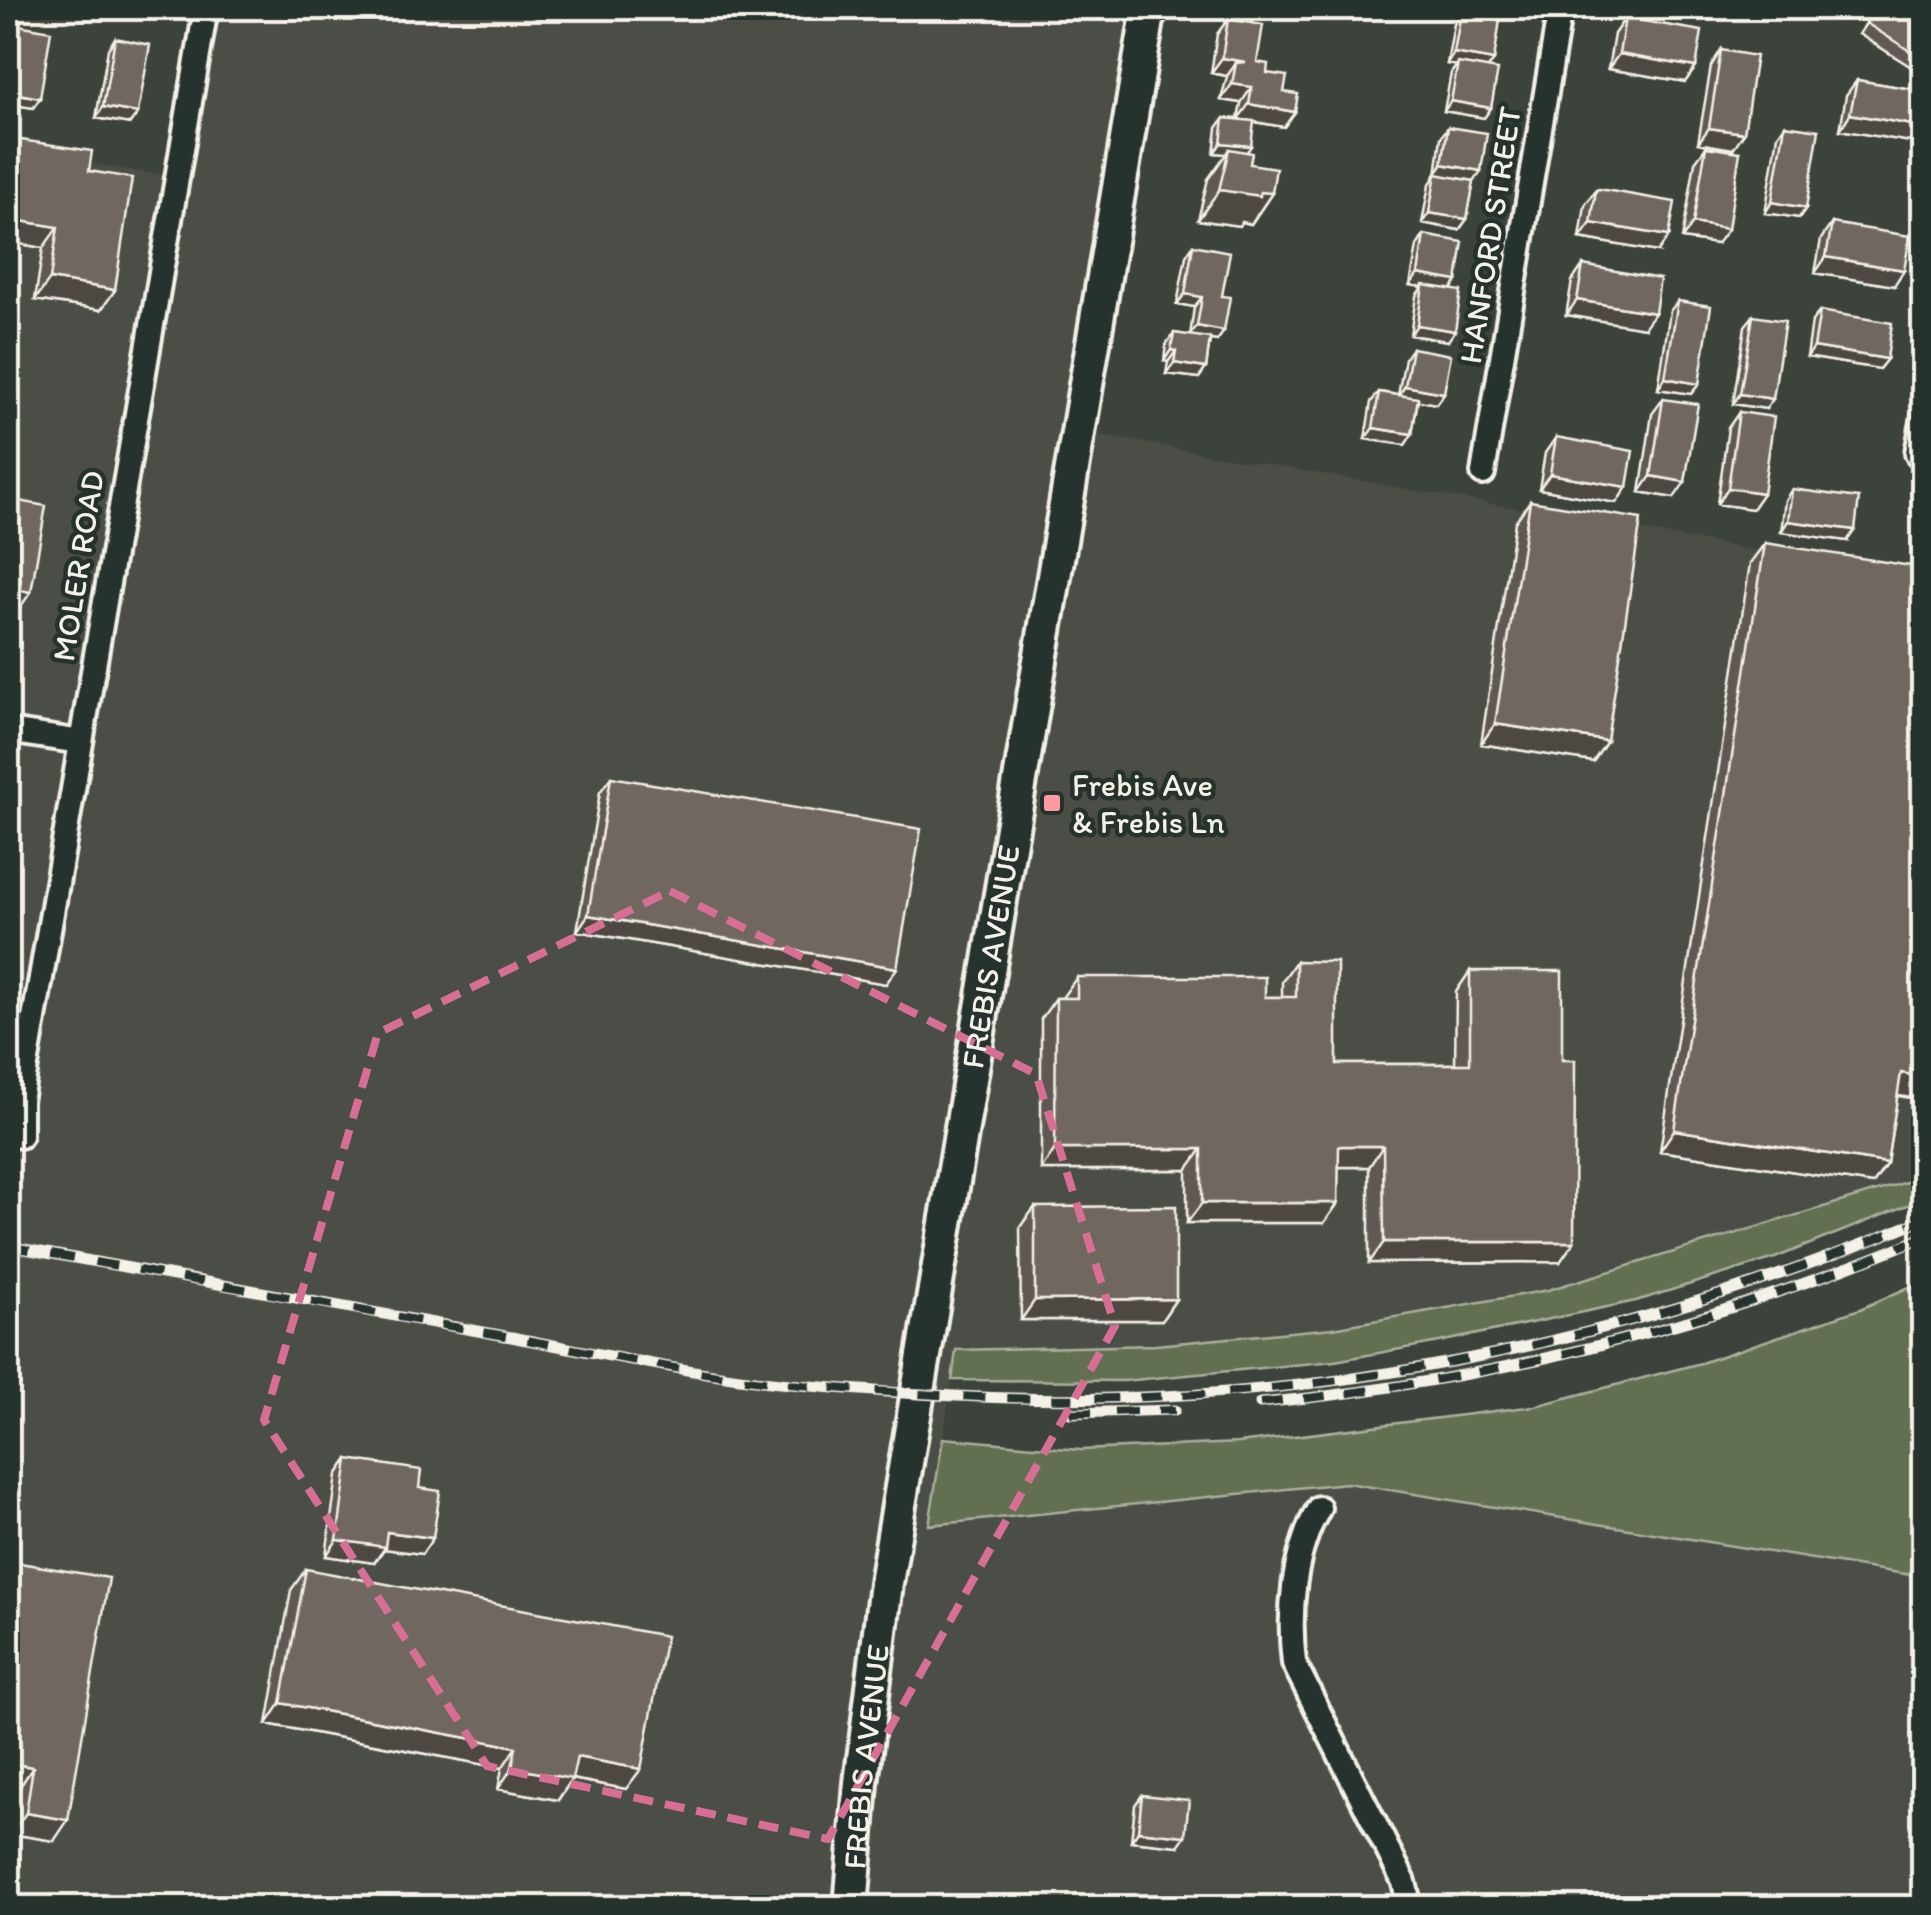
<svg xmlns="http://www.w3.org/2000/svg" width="1931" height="1915" font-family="Itim,sans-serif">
	<rect width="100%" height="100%" fill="#3c433c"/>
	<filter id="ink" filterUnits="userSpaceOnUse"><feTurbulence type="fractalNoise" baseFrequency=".01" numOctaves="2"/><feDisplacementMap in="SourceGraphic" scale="20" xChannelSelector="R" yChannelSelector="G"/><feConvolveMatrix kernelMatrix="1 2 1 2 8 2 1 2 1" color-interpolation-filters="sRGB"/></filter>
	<g filter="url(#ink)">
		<path fill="#4c4e47" d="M209,8H1147L1077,431L1923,580V1177L1548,1290L1333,1328L1156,1345L957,1350L929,1524L1347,1483L1923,1577V1907H8V151L181,178Z"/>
		<path fill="#627051" stroke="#abb09c" stroke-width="2.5" d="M1923,1177V1199L1775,1258L1636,1301L1439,1342L1335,1361L1123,1381L952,1380L956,1350L1156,1345L1333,1328L1548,1290Z
			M1923,1281V1577L1347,1483L929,1525L943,1438L1080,1450L1238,1443L1535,1406L1701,1363L1860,1309Z"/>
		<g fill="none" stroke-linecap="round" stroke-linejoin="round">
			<defs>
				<path id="street" d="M1917,453L1924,417
					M1483,473L1560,8
					M8,731L81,742
					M20,1136V1101L206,8
					M1319,1508C1293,1553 1288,1612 1294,1663L1404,1882L1410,1908"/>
				<g id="secondary">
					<path id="s1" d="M851,1908L861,1783L886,1583L1149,8"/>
				</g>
			</defs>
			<use href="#street" stroke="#f4f1e8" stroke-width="30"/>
			<use href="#secondary" stroke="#f4f1e8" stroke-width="40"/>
			<use href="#street" stroke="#26332d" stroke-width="22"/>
			<use href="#secondary" stroke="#26332d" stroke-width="32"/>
			<defs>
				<path id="rail" d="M8,1246C172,1276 336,1306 500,1335C599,1353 699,1376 800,1385C904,1394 1009,1401 1114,1398C1392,1391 1667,1327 1924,1219
					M1260,1403C1489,1382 1711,1326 1924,1237
					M1070,1413L1175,1410"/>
			</defs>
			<use href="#rail" stroke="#f4f1e8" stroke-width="11"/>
			<use href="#rail" stroke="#26332d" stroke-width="8" stroke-dasharray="22" stroke-linecap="butt"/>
		</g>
		<path fill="#605953" stroke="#f4f1e8" stroke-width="2.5" d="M1215,8H1260L1252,23L1257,62L1284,92L1295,112L1284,127L1253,122L1247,152L1250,164L1272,193L1251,224L1242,222L1239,226L1198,220L1208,179L1226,154L1214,153L1217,128L1224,118L1238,119L1241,103L1221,100L1227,76L1211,73L1217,34L1228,19L1214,17Z
			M1876,8L1924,20V75L1859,34Z
			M1461,13L1494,60L1488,68L1491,108L1484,118L1444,111L1451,73L1457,65L1447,64L1454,24Z
			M1625,18L1696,67L1685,82L1608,69L1614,34Z
			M18,25L40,98L33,108L8,104V54L10,36Z
			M115,38L138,113L130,124L96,118L108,49Z
			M1721,50L1733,149L1698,143L1711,66Z
			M1857,80L1924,91V132L1916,143L1840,130L1846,95Z
			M1785,125L1806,208L1799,218L1765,213L1778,135Z
			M1448,127L1474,181L1467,219L1459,230L1422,223L1429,185L1436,175L1441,137Z
			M8,138L89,171L115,290L101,310L35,300L43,248L8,242Z
			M1706,147L1717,244L1682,239L1695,162Z
			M1596,190L1658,252L1580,238L1585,205Z
			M1832,223L1894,286L1815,273L1821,239Z
			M1424,235L1457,281L1451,289L1448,341L1410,335L1416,296L1422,287L1410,285L1417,246Z
			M1193,245L1222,296L1224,331L1217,341L1210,340L1206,368L1199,378L1166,374L1168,362L1164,361L1166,344L1174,333L1190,336L1194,307L1177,304L1186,256Z
			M1583,265L1644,328L1566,315L1572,281Z
			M1678,301L1699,384L1691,394L1658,389L1670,311Z
			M1820,311L1887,359L1879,369L1807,357L1812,321Z
			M1753,316L1766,409L1733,404L1745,326Z
			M1412,348L1444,393L1436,404L1418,400L1412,434L1405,445L1365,439L1371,402L1379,392L1398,395L1405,358Z
			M1663,399L1674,498L1640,492L1652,414Z
			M1739,412L1763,493L1752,509L1717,504L1728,428Z
			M1556,437L1627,487L1616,503L1539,489L1545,453Z
			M1792,489L1847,541L1781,532L1785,500Z
			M1530,501L1607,741L1593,762L1481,744L1515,522Z
			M1765,543L1897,1096L1887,1163L1873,1184L1660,1151L1750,563Z
			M611,777L886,984L577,931L600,792Z
			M1296,961L1337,1064H1455L1456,992L1470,971L1560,1262L1369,1263V1167H1338V1203L1324,1223H1187V1170H1041V1019L1056,998H1062L1077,977L1265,997H1282V982Z
			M1035,1207L1176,1299L1162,1320H1021L1020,1227Z
			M348,1459L419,1488L422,1554L384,1549L374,1563L326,1556L337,1475Z
			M8,1561L54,1841L11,1834L19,1788L8,1786Z
			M306,1569L626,1789L572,1779L558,1800L498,1789L502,1768L267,1724L291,1590Z
			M1142,1795L1178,1846L1131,1841L1135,1805Z"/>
		<path fill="#4e4843" stroke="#f4f1e8" stroke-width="2.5" d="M1220,8H1227L1259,13L1252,23L1214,17Z
			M1454,53L1494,60L1486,71L1447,64Z
			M1619,54L1696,67L1685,82L1608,69Z
			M1222,58L1246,62L1236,63L1227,76L1211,73Z
			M1232,84L1252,87L1241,103L1221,100Z
			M8,92L40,98L33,108L8,104Z
			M1451,101L1491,108L1484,118L1444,111Z
			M1249,104L1295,112L1284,127L1238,119Z
			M103,107L138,113L130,124L96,118Z
			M1850,114L1924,127V132L1916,143L1840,130Z
			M1709,128L1744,133L1733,149L1698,143Z
			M1221,143L1251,146L1244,156L1229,149L1226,154L1214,153Z
			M1442,164L1481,171L1474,181L1435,175Z
			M1219,190L1260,192L1272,193L1251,224L1242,222L1239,226L1198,220Z
			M1772,202L1806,208L1799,218L1765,213Z
			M1429,213L1467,219L1459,230L1422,223Z
			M8,219L58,227L43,248L8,242Z
			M1591,223L1669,236L1658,252L1580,238Z
			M1693,223L1728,229L1717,244L1682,239Z
			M1826,257L1904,270L1894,286L1815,273Z
			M1418,274L1457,281L1450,291L1410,285Z
			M50,279L115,290L101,310L35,300Z
			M1185,294L1202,297L1194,307L1177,304Z
			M1577,300L1655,313L1644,328L1566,315Z
			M1417,325L1455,331L1448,341L1410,335Z
			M1197,326L1224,331L1217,341L1189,336Z
			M1814,347L1887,359L1879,369L1807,357Z
			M1171,350L1176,351L1168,362L1164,361Z
			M1174,363L1206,368L1199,378L1166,374Z
			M1665,378L1699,384L1691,394L1658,389Z
			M1405,386L1444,393L1436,404L1398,397Z
			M1740,394L1773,399L1766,409L1733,404Z
			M1373,428L1412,434L1405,445L1365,439Z
			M1550,474L1627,487L1616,503L1539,489Z
			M1651,476L1685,482L1674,498L1640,492Z
			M1728,488L1763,493L1752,509L1717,504Z
			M1788,521L1855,530L1847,541L1781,532Z
			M8,588L31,592L16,613L8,611Z
			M1495,724L1607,741L1593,762L1481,744Z
			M588,915L897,968L886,984L577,931Z
			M1901,1073L1924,1077V1100L1886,1094Z
			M1674,1130L1887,1163L1873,1184L1660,1151Z
			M1339,1146H1383L1369,1167H1324Z
			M1055,1149H1202L1187,1170H1041Z
			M1202,1203H1338L1324,1223H1187Z
			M1384,1242H1574L1560,1262L1369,1263Z
			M1176,1299L1162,1320H1021L1035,1300Z
			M387,1532L433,1538L422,1554L384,1549L374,1563L326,1556L337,1540Z
			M281,1703L516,1747L502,1768L267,1724Z
			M577,1757L641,1769L626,1789L572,1779L558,1800L498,1789L512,1768Z
			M8,1763L33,1767L19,1788L8,1786Z
			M26,1813L68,1820L54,1841L11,1834Z
			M1138,1831L1185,1836L1178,1846L1131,1841Z"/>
		<path fill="#706760" stroke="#f4f1e8" stroke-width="2.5" d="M1227,8H1260L1259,13Z
			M1876,8H1905L1924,20V60L1866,23Z
			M1461,13L1500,20L1494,60L1454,53Z
			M1625,18L1702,31L1696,67L1619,54Z
			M1228,19L1263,25L1257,62L1268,64L1267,73L1287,76L1284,92L1298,94L1295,112L1249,104L1252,87L1232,84L1236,63L1246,62L1222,58Z
			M18,25L51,31L40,98L8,92Z
			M115,38L150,45L138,113L103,107Z
			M1721,50L1756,56L1744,133L1709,128Z
			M1458,63L1498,70L1491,108L1451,101Z
			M1857,80L1924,91V127L1850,114Z
			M1224,118L1254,121L1251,146L1221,143Z
			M1785,125L1819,130L1806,208L1772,202Z
			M1448,127L1487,133L1481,171L1442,164Z
			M8,138L92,151L89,171L132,178L115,290L50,279L58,227L8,219Z
			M1706,147L1740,152L1728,229L1693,223Z
			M1229,149L1252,153L1250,164L1276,168L1272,193L1260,192V196L1219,190Z
			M1436,174L1474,181L1467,219L1429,213Z
			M1599,189L1675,202L1669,236L1591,223L1596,190Z
			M1832,223L1910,236L1904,270L1826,257Z
			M1424,235L1463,242L1457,281L1418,274Z
			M1193,245L1230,252L1222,296L1230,297L1224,331L1197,326L1202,297L1185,294Z
			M1583,265L1660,279L1655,313L1577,300Z
			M1423,285L1461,291L1455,331L1417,325Z
			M1678,301L1711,306L1699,384L1665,378Z
			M1820,311L1892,323L1887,359L1814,347Z
			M1753,316L1785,321L1773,399L1740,394Z
			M1174,333L1210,338L1206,368L1174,363L1176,351L1171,350Z
			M1412,348L1451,355L1444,393L1405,386Z
			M1379,392L1418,398L1412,434L1373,428Z
			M1663,399L1698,404L1685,482L1651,476Z
			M1739,412L1774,417L1763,493L1728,488Z
			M1556,437L1633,451L1627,487L1550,474Z
			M1792,489L1859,498L1855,530L1788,521Z
			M8,499L46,506L31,592L8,588Z
			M1530,501L1641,519L1607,741L1495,724Z
			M1765,543L1924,568V1077L1901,1073L1887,1163L1674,1130Z
			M611,777L921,829L897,968L588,915Z
			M1296,961L1337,962V1064H1470V971H1562V1060H1575L1574,1242H1384L1383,1146H1339L1338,1203H1202V1149H1055L1056,998H1077V977H1265V997H1296Z
			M1176,1206V1299L1035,1300V1207Z
			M348,1459L421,1470L419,1488L440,1491L433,1538L387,1532L385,1547L337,1540Z
			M8,1561L109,1578L68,1820L26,1813L33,1767L8,1763Z
			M306,1569L666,1636L641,1769L577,1757L572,1779L512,1768L516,1747L281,1703Z
			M1142,1795L1189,1800L1185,1836L1138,1831Z
			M622,1899L672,1904L671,1908H621Z
			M709,1903L751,1908H708Z"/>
	</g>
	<path fill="none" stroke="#d66f93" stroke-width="8" stroke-dasharray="20 12" stroke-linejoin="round" d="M670,891L1036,1074L1115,1326L828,1839L487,1766L264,1420L378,1033Z"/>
	<rect fill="#ff9aa2" stroke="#26332d" stroke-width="4" x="1042" y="793" width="20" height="20" rx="5"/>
	<g text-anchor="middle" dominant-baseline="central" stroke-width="9" stroke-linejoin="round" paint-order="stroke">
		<g font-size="32" fill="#f4f1e8" stroke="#26332d">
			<text transform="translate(1490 235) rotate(-81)">HANFORD STREET</text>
			<text transform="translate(78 566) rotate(-81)">MOLER ROAD</text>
			<text stroke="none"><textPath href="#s1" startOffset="962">FREBIS AVENUE</textPath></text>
			<text stroke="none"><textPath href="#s1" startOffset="152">FREBIS AVENUE</textPath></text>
		</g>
		<g font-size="32" fill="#f4f1e8" stroke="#26332d" text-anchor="start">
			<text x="1072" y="785">Frebis Ave<tspan x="1072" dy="37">&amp; Frebis Ln</tspan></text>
		</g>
	</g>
	<rect width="1931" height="1915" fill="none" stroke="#26332d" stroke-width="40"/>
	<rect x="20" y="20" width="1891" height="1875" fill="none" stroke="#f4f1e8" stroke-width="4" filter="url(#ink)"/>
</svg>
